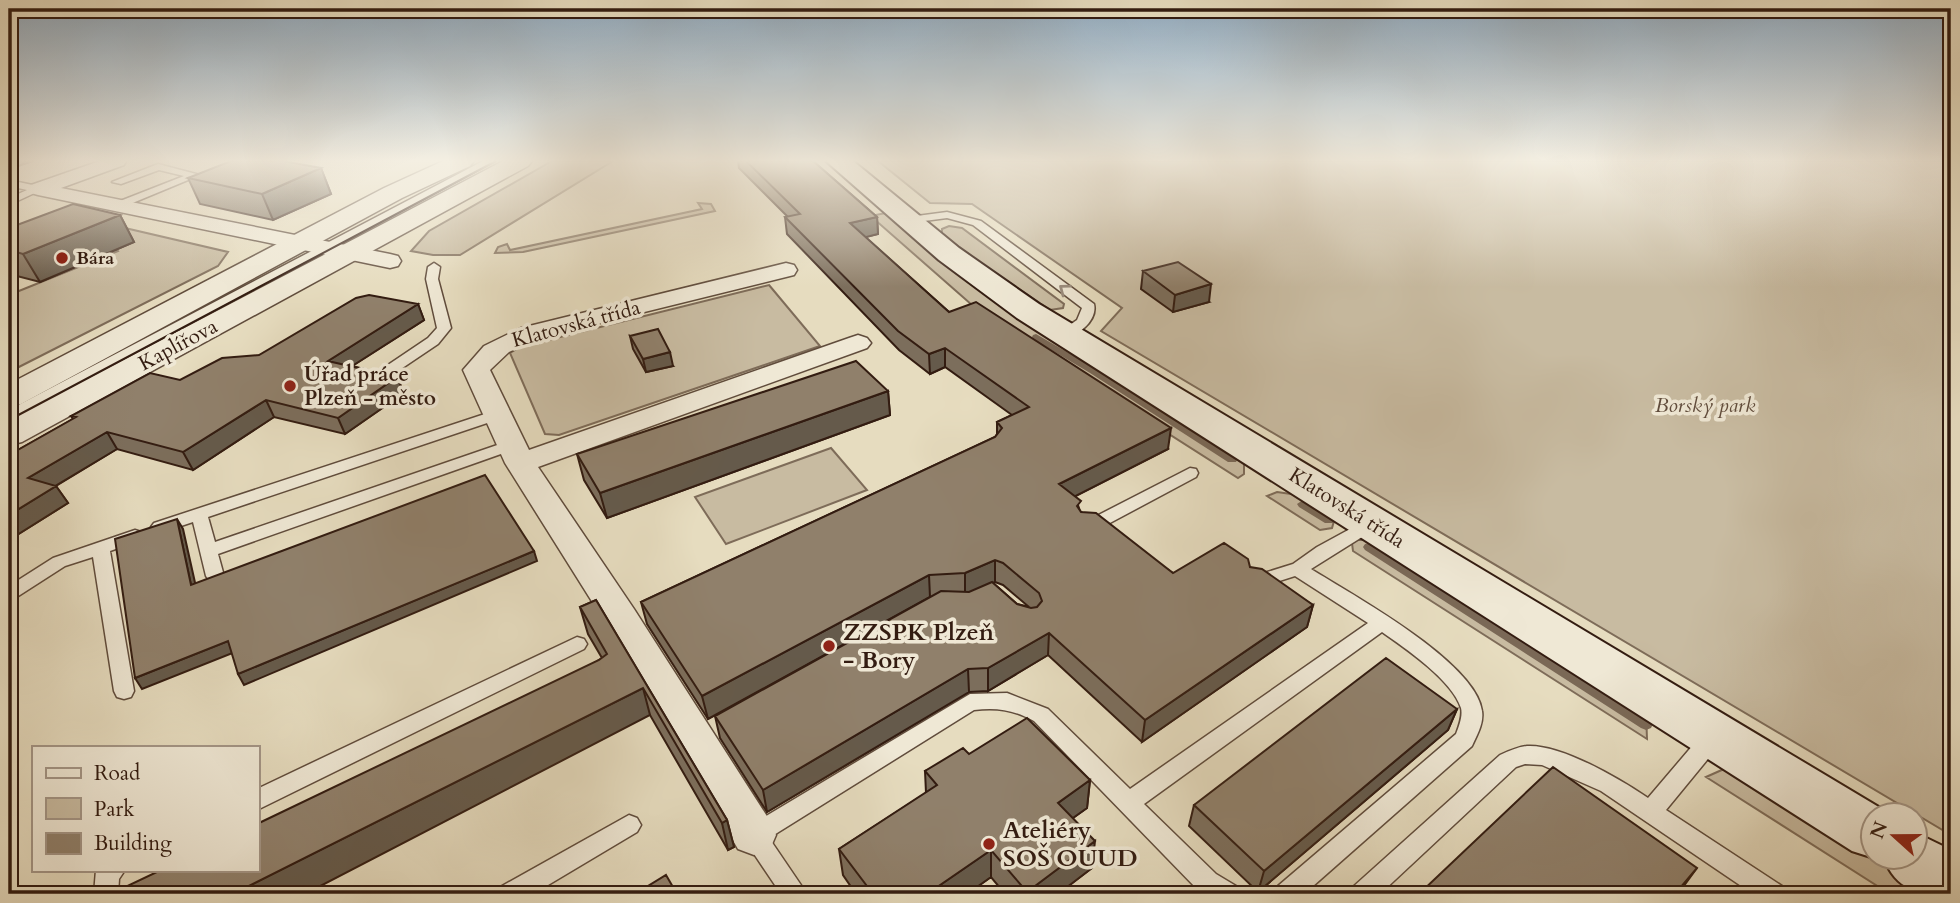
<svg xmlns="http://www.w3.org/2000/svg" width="1960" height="903" font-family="Cardo,serif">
	<rect width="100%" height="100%" fill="#e6dcbf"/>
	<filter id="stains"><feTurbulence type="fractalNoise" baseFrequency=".00286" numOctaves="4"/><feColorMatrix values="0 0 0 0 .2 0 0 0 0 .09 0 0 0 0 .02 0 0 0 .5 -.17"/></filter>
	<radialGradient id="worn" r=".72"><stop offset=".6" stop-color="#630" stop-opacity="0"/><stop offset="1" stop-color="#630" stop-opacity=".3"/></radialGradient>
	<path fill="#c8bba1" stroke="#7e6c59" stroke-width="2" d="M552,161H613L460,255H433L411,251L429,231Z
		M878,161H1951V835L1101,331L1122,308L972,204L930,203Z
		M698,203L711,204L715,211L523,252L495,253L498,247L507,244L510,250L702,209Z
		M886,213L936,256L999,303L1244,460V474L1238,478L998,325L972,305L874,219L875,215Z
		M95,221L228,252L218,266L9,372V303L15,300L9,298V295L118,251Z
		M949,226L962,228L1064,304L1063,308L1050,310L964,252L942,233V229Z
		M769,285L820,346L559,435L545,434L510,353L520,347Z
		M831,448L867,490L726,544L695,497Z
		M1277,492L1305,496L1334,521L1332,528L1320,530L1267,496Z
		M1355,540H1366L1646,711L1647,739L1353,551L1352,543Z
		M1733,765L1872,858H1880L1938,894H1890L1706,777Z"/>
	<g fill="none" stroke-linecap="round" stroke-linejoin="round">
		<path fill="#7a6856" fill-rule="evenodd" d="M1036,334L1096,369L1237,460L1236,462H1228L1090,373L1033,339L1032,337L1033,335Z
			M1303,500L1333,517L1335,520L1333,523H1325L1299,507L1297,504Z
			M1369,543L1651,720L1653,724L1651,728L1646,730L1641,728L1365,550L1363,547L1365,544Z"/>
		<defs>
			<path id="service" d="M483,161H495L9,420V410Z
				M158,164L200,175L118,209H110V205L184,176L159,170L121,184L112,182Z
				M9,180L42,187L43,189L9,205V198L27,190L9,186Z
				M947,212L981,221L1094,304C1098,320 1077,339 1061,337V331L1077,320L1082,308L973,225L947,218L909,223L903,220L909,217Z
				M434,263L440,267L438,279L451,328L438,344L386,379H376L374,376L376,373L428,338L437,328L426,279L428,267Z
				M497,410L505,415L502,418L208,517L215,542L506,442L512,440L520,445L518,448L218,554L224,576L221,580H209L206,576L193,522L160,533L151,527L154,523Z
				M1190,468L1196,469L1198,473L1196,477L1093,532H1081L1078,528L1081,524Z
				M1372,517L1378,519L1381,523L1378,527L1311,569C1351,594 1476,662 1482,711C1484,723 1477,735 1472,746L1304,894H1275L1278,886L1456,734C1459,726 1463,716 1461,708C1452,680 1405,648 1382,632L1144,804L1216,874L1236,886L1239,894H1206L1198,890L1034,721C1014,710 997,707 974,710L769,838L807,894H781L746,842L742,835L746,828L970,694L1007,693L1048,709L1130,789L1368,623L1295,576L1254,589L1248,588L1245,583L1248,578L1293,564L1317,547Z
				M135,530L141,532L144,536L141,540L110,551L134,691L131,697L124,699L117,697L114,691L93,557L65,566L9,602V586L53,558Z
				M577,637L584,639L587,644L584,649L257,810V789Z
				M1713,728L1721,731L1724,737L1721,743L1666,810L1782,886L1785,894H1753L1601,791L1542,765L1525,764L1516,767L1380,894H1351L1354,886L1500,755C1509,751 1518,747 1527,746C1561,744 1620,779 1648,798L1705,731Z
				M629,815L637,818L641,825L637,832L533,894H499L502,886Z
				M96,870H125L119,879L118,894H94Z"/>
			<path id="minor" d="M100,161H126L124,165L61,188L390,254L398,256L401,261L398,266L390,268L38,195L31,193L28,189L31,185Z
				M786,263L794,265L797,270L794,275L539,338L509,352L490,370L529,450L849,338L858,335L867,338L871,343L867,348L538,467L634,609L770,821L776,835L770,849L754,855L738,849L608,627L505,463L463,370L484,346L521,328Z"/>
			<path id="tertiary" d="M443,161H474L470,166L402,198L21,404L9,407V384L384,188Z
				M503,161H532L528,166L22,442L9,445V420Z"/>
			<path id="secondary" d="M826,161H853L959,248L1039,304L1892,815L1872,816L1874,858L1852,851L1017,318L939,260Z
				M1914,832L1951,850V894C1919,894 1896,891 1884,858H1914Z"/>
		</defs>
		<use href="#service" stroke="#604c3c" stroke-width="3"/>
		<use href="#minor" stroke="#604c3c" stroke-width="3"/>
		<use href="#tertiary" stroke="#604c3c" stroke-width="3"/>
		<use href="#secondary" stroke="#331c11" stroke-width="4"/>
		<use href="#service" fill="#efe8d5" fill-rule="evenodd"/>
		<use href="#minor" fill="#efe8d5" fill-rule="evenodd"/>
		<use href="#tertiary" fill="#efe8d5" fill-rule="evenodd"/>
		<use href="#secondary" fill="#efe8d5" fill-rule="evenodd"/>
		<path stroke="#331c11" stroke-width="2" d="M9,420L496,161"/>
	</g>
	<path fill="#7c6e5c" stroke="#331c11" stroke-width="2" fill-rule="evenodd" d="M738,161H813L877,217L878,234L865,237L949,312L1168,449L1075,496L1080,511L1173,573L1250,567L1313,605L1307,627L1142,742L1048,655L988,691L969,692L767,812L720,738L715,716L932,597L708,719L647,624L641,602L995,437L997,434V422L1012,415L945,367L930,374L899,350L787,234L785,217L787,216L739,168ZM995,582L1003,585L1029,607L1017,604L993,583Z
		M321,168L331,194L273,220L200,204L188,178Z
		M120,215L134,242L40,282L9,274V228Z
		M1143,271L1209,302L1173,312L1141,289Z
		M418,304L424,320L352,366L397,377L404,393L345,434L274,417L193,470L117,449L56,486L68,503L9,540V455L73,419L71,416Z
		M630,336L673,366L646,372L633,349Z
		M888,391L890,415L607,518L584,480L577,454Z
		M596,600L727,820L734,847L728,850L650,715L599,660L602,658L588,634L580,607Z
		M1457,709L1448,730L1258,892L1189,826L1194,805Z
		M969,754L1090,780L1087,808L1073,818L1092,868L1058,894H1005L991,877L967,894H856L843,875L839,849L926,793L925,771Z"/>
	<path fill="#655a4b" stroke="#331c11" stroke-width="2" d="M9,161H33L9,169Z
		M321,168L331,194L273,220L262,194Z
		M120,215L134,242L40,282L23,254Z
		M877,217L878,234L851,241L850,223Z
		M1211,284L1209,302L1173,312L1175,295Z
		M418,304L424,320L335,377L328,361Z
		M945,348V367L930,374L929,354Z
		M670,352L673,366L646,372L643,359Z
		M397,377L404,393L345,434L338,418Z
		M888,391L890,415L607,518L600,493Z
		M266,400L274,417L193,470L183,452Z
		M1171,428L1168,449L1058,505L1059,484Z
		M107,432L117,449L40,495L28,478Z
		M56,486L68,503L9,540V515Z
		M177,519L183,529L198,596L191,585Z
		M534,551L537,561L244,685L238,674Z
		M995,560V582L965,595V573Z
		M929,575L930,597L708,719L702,696Z
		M1313,605L1307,627L1142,742L1145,720Z
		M1049,633L1048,655L988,691V668Z
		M228,641L235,652L142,689L135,678Z
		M968,669L969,692L767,812L763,790Z
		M643,688L650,715L305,894H233Z
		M1457,709L1448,730L1258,892L1264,871Z
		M1090,780L1087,808L1056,830L1058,803Z
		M727,820L734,847L728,850L722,823Z
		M1095,841L1092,868L1058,894H1027V892Z
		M991,850V877L967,894H927Z
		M1697,868L1678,894H1675Z"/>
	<path fill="#90806b" stroke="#331c11" stroke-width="2" d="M231,161H283L321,168L262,194L188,178Z
		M746,161H813L877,217L850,223L949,312L976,302L1171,428L1059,484L1081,501L1077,506L1081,512L1096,513L1173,573L1224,543L1248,559L1250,567L1262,569L1313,605L1145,720L1049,633L988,668L968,669L763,790L715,716L941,591L969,592L992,582L1017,604L1031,608L1037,607L1042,601L1039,593L1003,563L995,560L965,573L929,575L702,696L641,602L995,437L1002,428L997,422L1029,407L945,348L929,354L898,331L785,217L800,214Z
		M73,204L120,215L23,254L9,250V228Z
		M1178,262L1211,284L1175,295L1143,271Z
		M369,295L418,304L328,361L397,377L338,418L266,400L183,452L107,432L28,478L56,486L9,515V455L76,417L71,416L150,373L180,380L222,358L259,355L356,298Z
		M658,329L670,352L643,359L630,336Z
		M856,361L888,391L600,493L577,454Z
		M485,475L534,551L238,674L228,641L135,678L115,539L177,519L191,585Z
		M596,600L727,820L722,823L643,688L233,894H124L123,888L161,870H257V824L599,660L607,654L580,607Z
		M1386,658L1457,709L1264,871L1194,805Z
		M1027,718L1090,780L1058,803L1095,841L1027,892L991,850L927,894H873L839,849L937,785L925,771L963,748L969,754Z
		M1553,767L1697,868L1675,894H1419Z
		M666,875L677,894H635Z"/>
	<defs><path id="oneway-chevron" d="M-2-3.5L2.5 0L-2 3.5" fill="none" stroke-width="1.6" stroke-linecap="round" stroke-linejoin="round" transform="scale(1.75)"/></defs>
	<use stroke="#9a8c7d" href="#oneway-chevron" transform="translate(1064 289) rotate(-143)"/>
	<linearGradient id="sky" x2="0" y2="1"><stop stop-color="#8faac0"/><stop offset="0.56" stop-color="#f4efe2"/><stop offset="1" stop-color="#f4efe2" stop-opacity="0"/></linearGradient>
	<rect width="1960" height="287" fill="url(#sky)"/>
	<g fill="#8f2418" stroke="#efe8d5" stroke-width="2.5">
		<circle cx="62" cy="258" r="7"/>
		<circle cx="290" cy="386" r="7"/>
		<circle cx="829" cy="646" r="7"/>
		<circle cx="989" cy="844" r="7"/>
	</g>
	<g text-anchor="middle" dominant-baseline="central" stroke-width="7" stroke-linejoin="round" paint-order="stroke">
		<g font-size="18" font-weight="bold" fill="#331c11" stroke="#efe8d5" text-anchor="start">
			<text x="76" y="258">Bára</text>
		</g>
		<g font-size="21" fill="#331c11" stroke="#efe8d5">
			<text transform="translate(576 324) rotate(-15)">Klatovská třída</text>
			<text transform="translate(178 345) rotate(-28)">Kaplířova</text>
			<text transform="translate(1347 508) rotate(32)">Klatovská třída</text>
		</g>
		<g font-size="21" font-weight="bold" fill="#331c11" stroke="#efe8d5" text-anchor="start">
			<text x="304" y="374">Úřad práce<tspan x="304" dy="24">Plzeň - město</tspan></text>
		</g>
		<g font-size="21" font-style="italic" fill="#604c3c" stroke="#efe8d5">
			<text x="1705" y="405">Borský park</text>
		</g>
		<g font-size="24" font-weight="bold" fill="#331c11" stroke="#efe8d5" text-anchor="start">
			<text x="843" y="632">ZZSPK Plzeň<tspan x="843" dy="28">- Bory</tspan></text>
			<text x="1003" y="830">Ateliéry<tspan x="1003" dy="28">SOŠ OUUD</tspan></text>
		</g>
	</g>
	<rect width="1960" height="903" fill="none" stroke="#e6dcbf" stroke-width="35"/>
	<rect x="10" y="10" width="1939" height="882" fill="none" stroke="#331c11" stroke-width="3.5"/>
	<rect x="18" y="18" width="1925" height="868" fill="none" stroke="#331c11" stroke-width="2"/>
	<rect x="32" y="746" width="228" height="126" fill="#efe8d5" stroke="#a49687" stroke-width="2"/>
	<rect x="46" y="768" width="35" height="10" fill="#efe8d5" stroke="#a49687" stroke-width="2"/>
	<text x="94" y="780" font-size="21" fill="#331c11">Road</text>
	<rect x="46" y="798" width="35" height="21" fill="#c8bba1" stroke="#a49687" stroke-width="2"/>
	<text x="94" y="816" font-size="21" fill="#331c11">Park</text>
	<rect x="46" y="833" width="35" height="21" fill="#90806b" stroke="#a49687" stroke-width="2"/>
	<text x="94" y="850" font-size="21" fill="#331c11">Building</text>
	<g transform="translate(1894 836) rotate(291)"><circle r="33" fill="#efe8d5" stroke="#a49687" stroke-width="2"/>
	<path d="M0-5L12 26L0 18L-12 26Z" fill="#8f2418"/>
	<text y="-10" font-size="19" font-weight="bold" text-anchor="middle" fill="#331c11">N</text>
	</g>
	<rect width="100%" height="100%" filter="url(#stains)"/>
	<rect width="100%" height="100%" fill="url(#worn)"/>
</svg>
